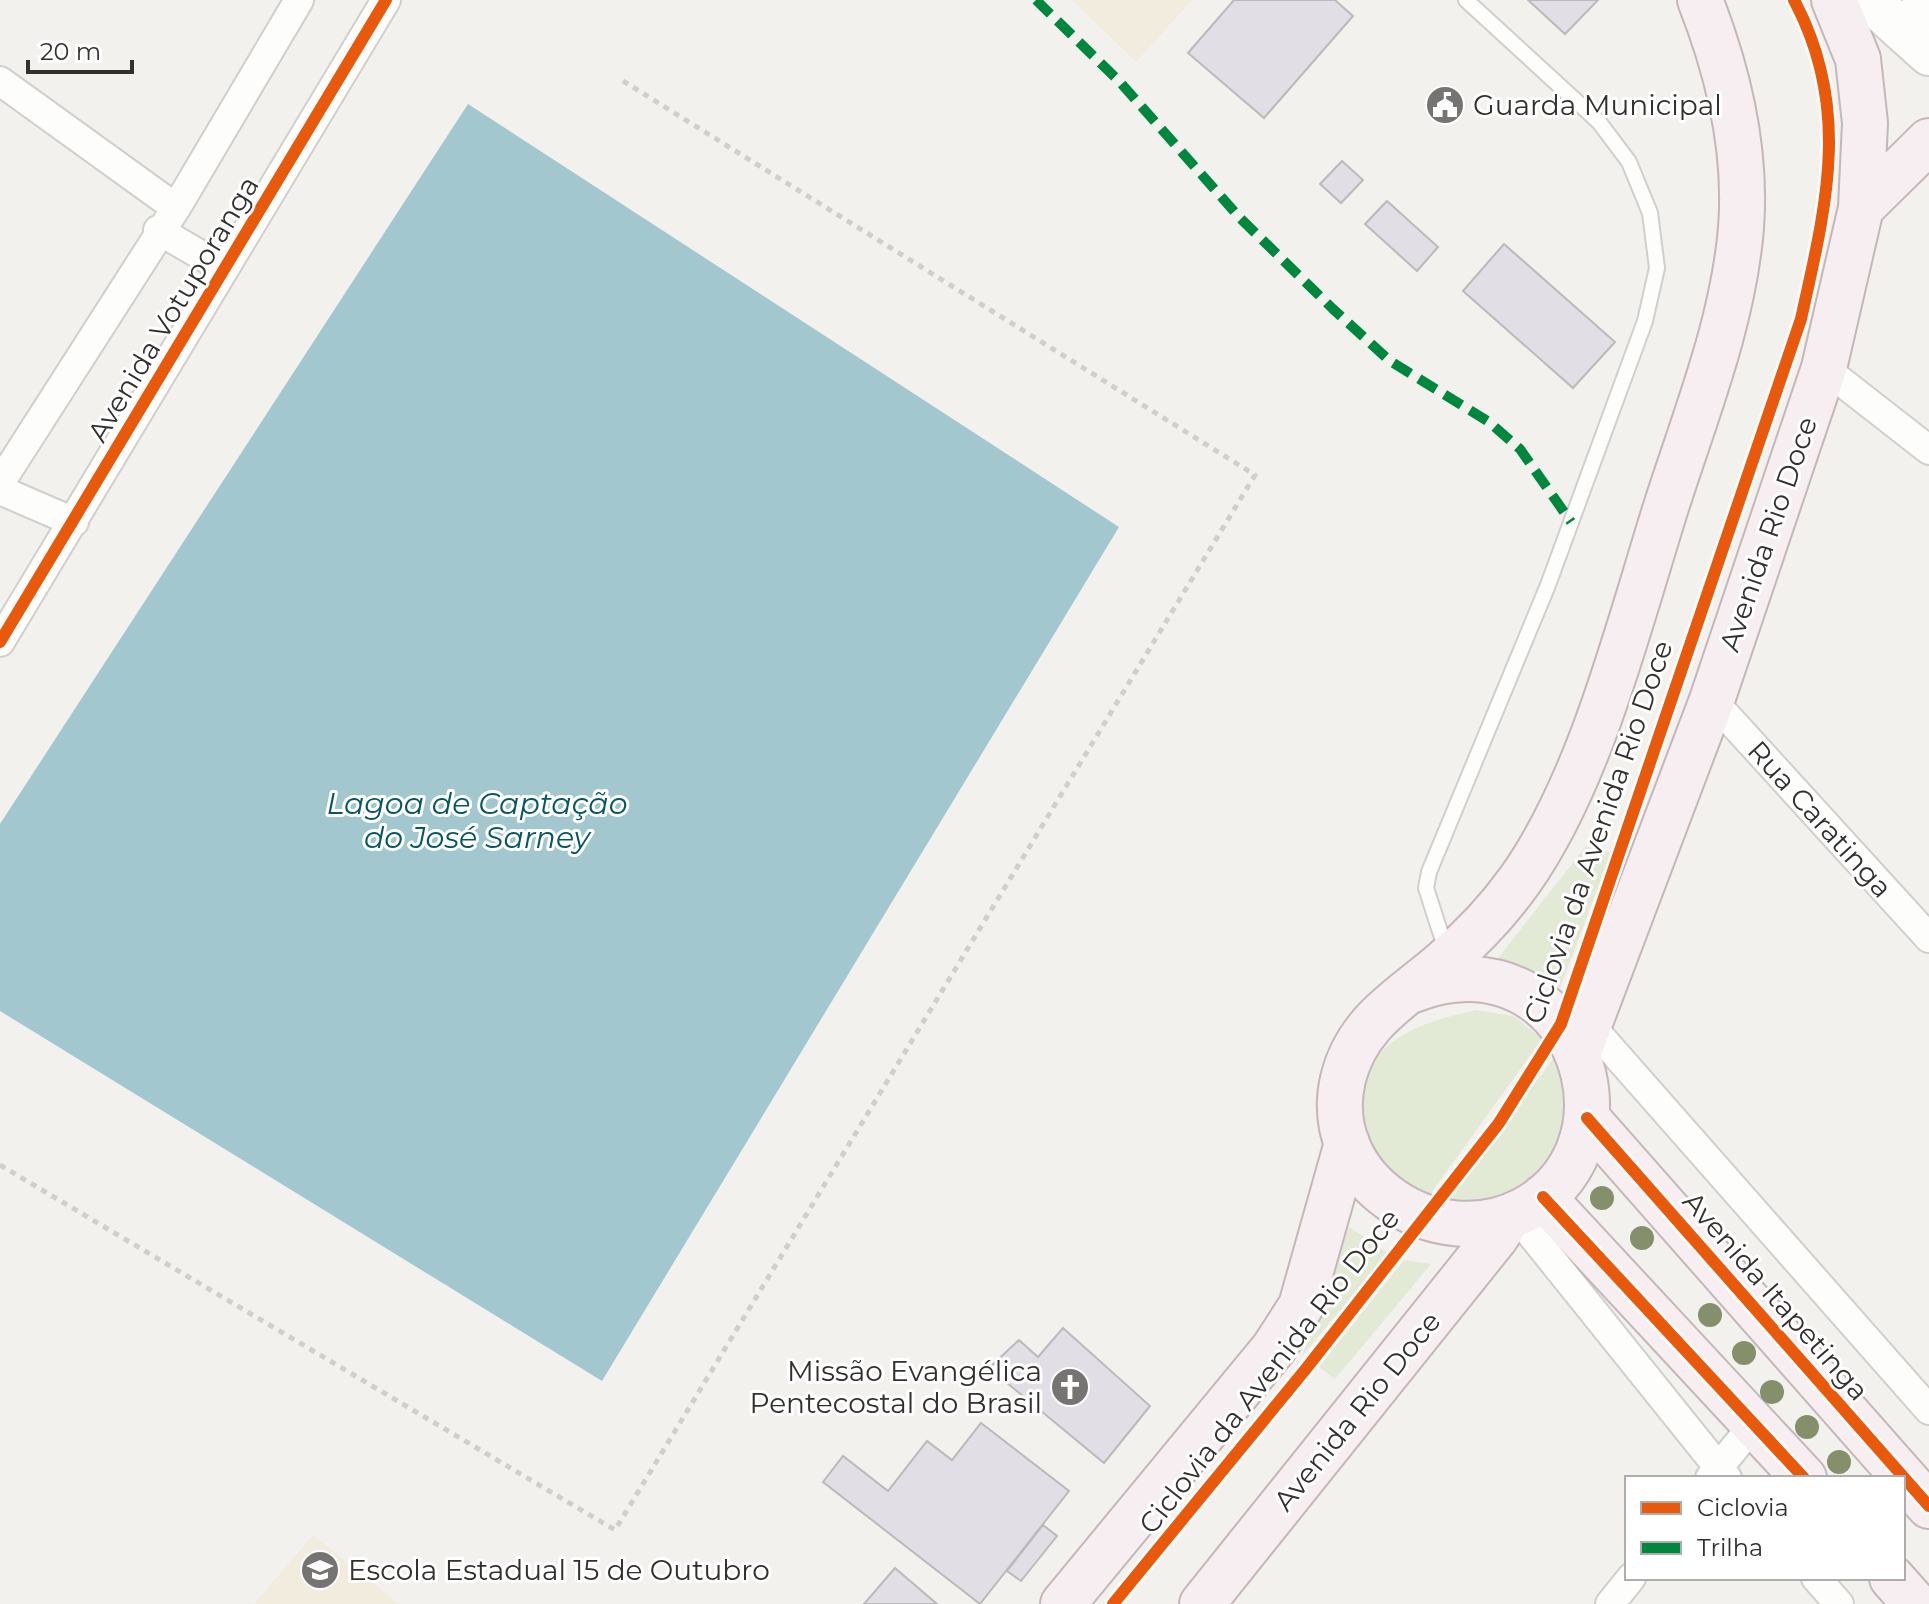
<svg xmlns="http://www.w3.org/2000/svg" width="1929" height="1604" font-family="Montserrat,sans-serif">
	<rect width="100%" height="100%" fill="#f3f1ee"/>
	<path fill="#f2ecdf" d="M1072,0H1192L1136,62Z
		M313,1535L399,1604H254Z"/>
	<path fill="#e2e9d5" d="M1586,846L1611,853L1560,988L1523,966L1495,962Z
		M1476,1010L1514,1016L1542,1039L1420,1208L1395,1193L1355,1115C1358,1101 1360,1084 1366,1072C1389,1031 1433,1020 1476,1010Z
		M1556,1055L1577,1108L1527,1198L1438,1213Z
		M1349,1227L1388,1253L1302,1356Z
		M1404,1260L1431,1264L1335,1379L1319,1367Z"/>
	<path fill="#a2c7ce" d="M468,104L1119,527L602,1381L0,1011V824Z"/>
	<path fill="#e2dee5" stroke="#bbb9ba" stroke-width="2" d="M1234,0H1335L1353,16L1264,118L1188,53Z
		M1528,0H1598L1565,34Z
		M1342,161L1363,180L1341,203L1320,184Z
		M1387,201L1438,247L1417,271L1365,224Z
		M1504,244L1615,342L1573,388L1463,291Z
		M1063,1328L1150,1406L1104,1463L989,1368L1019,1340L1038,1357Z
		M981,1423L1069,1491L980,1604L823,1482L843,1456L888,1491L927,1441L952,1460Z
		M1043,1525L1057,1536L1021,1581L1007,1571Z
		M895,1568L937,1604H864Z"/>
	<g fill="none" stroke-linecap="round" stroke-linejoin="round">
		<defs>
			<path id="service" d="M1446,950L1426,888L1429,872L1548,585L1645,321L1657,268L1650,213L1629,162L1599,122L1466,0"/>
			<path id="minor" d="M0,81L176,208
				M158,230L223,268
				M1824,368L1929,450
				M0,483L176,208L299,0
				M0,490L74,522
				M0,642L386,0
				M1712,700L1929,938
				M1589,1024L1929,1410
				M1515,1214L1727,1478
				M1710,1478L1755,1423
				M1816,1578L1839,1604
				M1610,1604L1631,1578"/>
			<path id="tertiary" d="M1901,30L1927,0"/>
			<path id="secondary" d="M1869,0L1929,54"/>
			<path id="primary" d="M1861,208L1929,141
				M1408,992C1429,984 1449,978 1472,979C1592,984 1632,1152 1524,1210C1437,1256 1319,1181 1343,1079C1357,1021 1402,999 1444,962C1471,939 1500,908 1520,880C1591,780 1629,624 1666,507C1695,416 1733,324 1741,228C1747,150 1728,71 1700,0
				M1578,1054L1712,700L1824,368L1861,208L1865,123L1858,59L1834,0
				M1587,1118L1929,1506
				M1543,1197L1804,1478
				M1892,1578L1915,1604
				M1063,1604L1274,1348L1301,1306L1347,1143
				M1202,1604L1496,1237L1509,1217"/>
		</defs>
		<use href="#service" stroke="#d0cfcc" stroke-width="18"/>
		<use href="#minor" stroke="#d0cfcc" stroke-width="32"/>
		<use href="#tertiary" stroke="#d0cfcc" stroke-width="40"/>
		<use href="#secondary" stroke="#d0cfcc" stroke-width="46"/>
		<use href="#primary" stroke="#c5b6b9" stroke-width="48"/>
		<path stroke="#d0cfce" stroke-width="5" stroke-dasharray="6 6" stroke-linecap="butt" d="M0,1165L615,1530L1255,475L620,79"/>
		<use href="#service" stroke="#fdfdfc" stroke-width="14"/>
		<use href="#minor" stroke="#fdfdfc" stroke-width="28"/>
		<use href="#tertiary" stroke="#fdfdfc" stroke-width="36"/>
		<use href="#secondary" stroke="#fdfdfc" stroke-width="42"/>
		<use href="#primary" stroke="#f6eef0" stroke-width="44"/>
		<path stroke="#00873e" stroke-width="10" stroke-dasharray="20 10" stroke-linecap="butt" d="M1036,0L1119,81L1240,218L1333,309L1390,361L1489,422L1520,449L1571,522"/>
		<defs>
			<path id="cycleway" d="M0,642L386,0
				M1587,1118L1929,1506
				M1543,1197L1804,1478
				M1113,1604L1305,1370L1499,1123L1561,1024L1801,319C1826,206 1852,109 1794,0"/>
		</defs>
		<use href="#cycleway" stroke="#fff" stroke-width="17"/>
		<use href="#cycleway" stroke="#e8590c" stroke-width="12"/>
	</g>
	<g fill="#868f6b">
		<circle cx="1602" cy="1198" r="12"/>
		<circle cx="1642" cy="1238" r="12"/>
		<circle cx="1710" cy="1315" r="12"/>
		<circle cx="1744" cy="1353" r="12"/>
		<circle cx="1772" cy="1392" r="12"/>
		<circle cx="1807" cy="1427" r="12"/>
		<circle cx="1839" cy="1462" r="12"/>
	</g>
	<defs>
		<symbol id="civic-disc" viewBox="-11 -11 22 22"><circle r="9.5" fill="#767472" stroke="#fff"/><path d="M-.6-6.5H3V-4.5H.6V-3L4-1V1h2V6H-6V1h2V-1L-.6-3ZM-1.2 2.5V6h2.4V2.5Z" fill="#fff"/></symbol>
		<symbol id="church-disc" viewBox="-11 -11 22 22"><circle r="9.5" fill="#767472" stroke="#fff"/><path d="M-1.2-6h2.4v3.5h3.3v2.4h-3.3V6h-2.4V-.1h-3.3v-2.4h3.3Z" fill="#fff"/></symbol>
		<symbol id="school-disc" viewBox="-11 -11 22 22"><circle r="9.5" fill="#767472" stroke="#fff"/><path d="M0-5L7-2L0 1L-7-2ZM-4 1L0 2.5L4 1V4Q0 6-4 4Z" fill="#fff"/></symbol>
	</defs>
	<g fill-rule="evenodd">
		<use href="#civic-disc" x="1423" y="83" width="44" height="44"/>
		<use href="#church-disc" x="1048" y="1365" width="44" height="44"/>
		<use href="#school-disc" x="298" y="1548" width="44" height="44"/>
	</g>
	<g text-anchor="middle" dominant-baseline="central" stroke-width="6" stroke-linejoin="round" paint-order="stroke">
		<g font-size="28" fill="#33312f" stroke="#fff" text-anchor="start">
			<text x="1473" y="105">Guarda Municipal</text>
			<text x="1042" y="1371" text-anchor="end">Missão Evangélica<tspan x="1042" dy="32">Pentecostal do Brasil</tspan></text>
			<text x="348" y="1570">Escola Estadual 15 de Outubro</text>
		</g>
		<g font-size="28" fill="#33312f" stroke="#fff">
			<text transform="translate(173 309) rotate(-59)">Avenida Votuporanga</text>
			<text transform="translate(1768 534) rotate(-71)">Avenida Rio Doce</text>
			<text transform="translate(1820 819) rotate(48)">Rua Caratinga</text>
			<text transform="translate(1598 832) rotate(-71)">Ciclovia da Avenida Rio Doce</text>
			<text transform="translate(1776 1296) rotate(49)">Avenida Itapetinga</text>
			<text transform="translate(1269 1371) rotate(-52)">Ciclovia da Avenida Rio Doce</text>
			<text transform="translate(1357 1411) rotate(-51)">Avenida Rio Doce</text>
		</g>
		<g font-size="30" font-style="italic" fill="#065763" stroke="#fff">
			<text x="477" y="803">Lagoa de Captação<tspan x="477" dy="34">do José Sarney</tspan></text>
		</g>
	</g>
	<rect x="1625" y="1476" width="280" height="104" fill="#ffffff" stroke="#adadac" stroke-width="2"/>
	<rect x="1641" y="1502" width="40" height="12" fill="#e8590c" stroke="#adadac" stroke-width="2"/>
	<text x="1697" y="1516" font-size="24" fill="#33312f">Ciclovia</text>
	<rect x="1641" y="1542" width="40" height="12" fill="#00873e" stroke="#adadac" stroke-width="2"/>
	<text x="1697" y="1556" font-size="24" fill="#33312f">Trilha</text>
	<path d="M28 60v12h104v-12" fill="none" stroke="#33312f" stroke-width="4"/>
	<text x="40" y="60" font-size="24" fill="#33312f" stroke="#ffffff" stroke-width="6" paint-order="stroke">20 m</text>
</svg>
